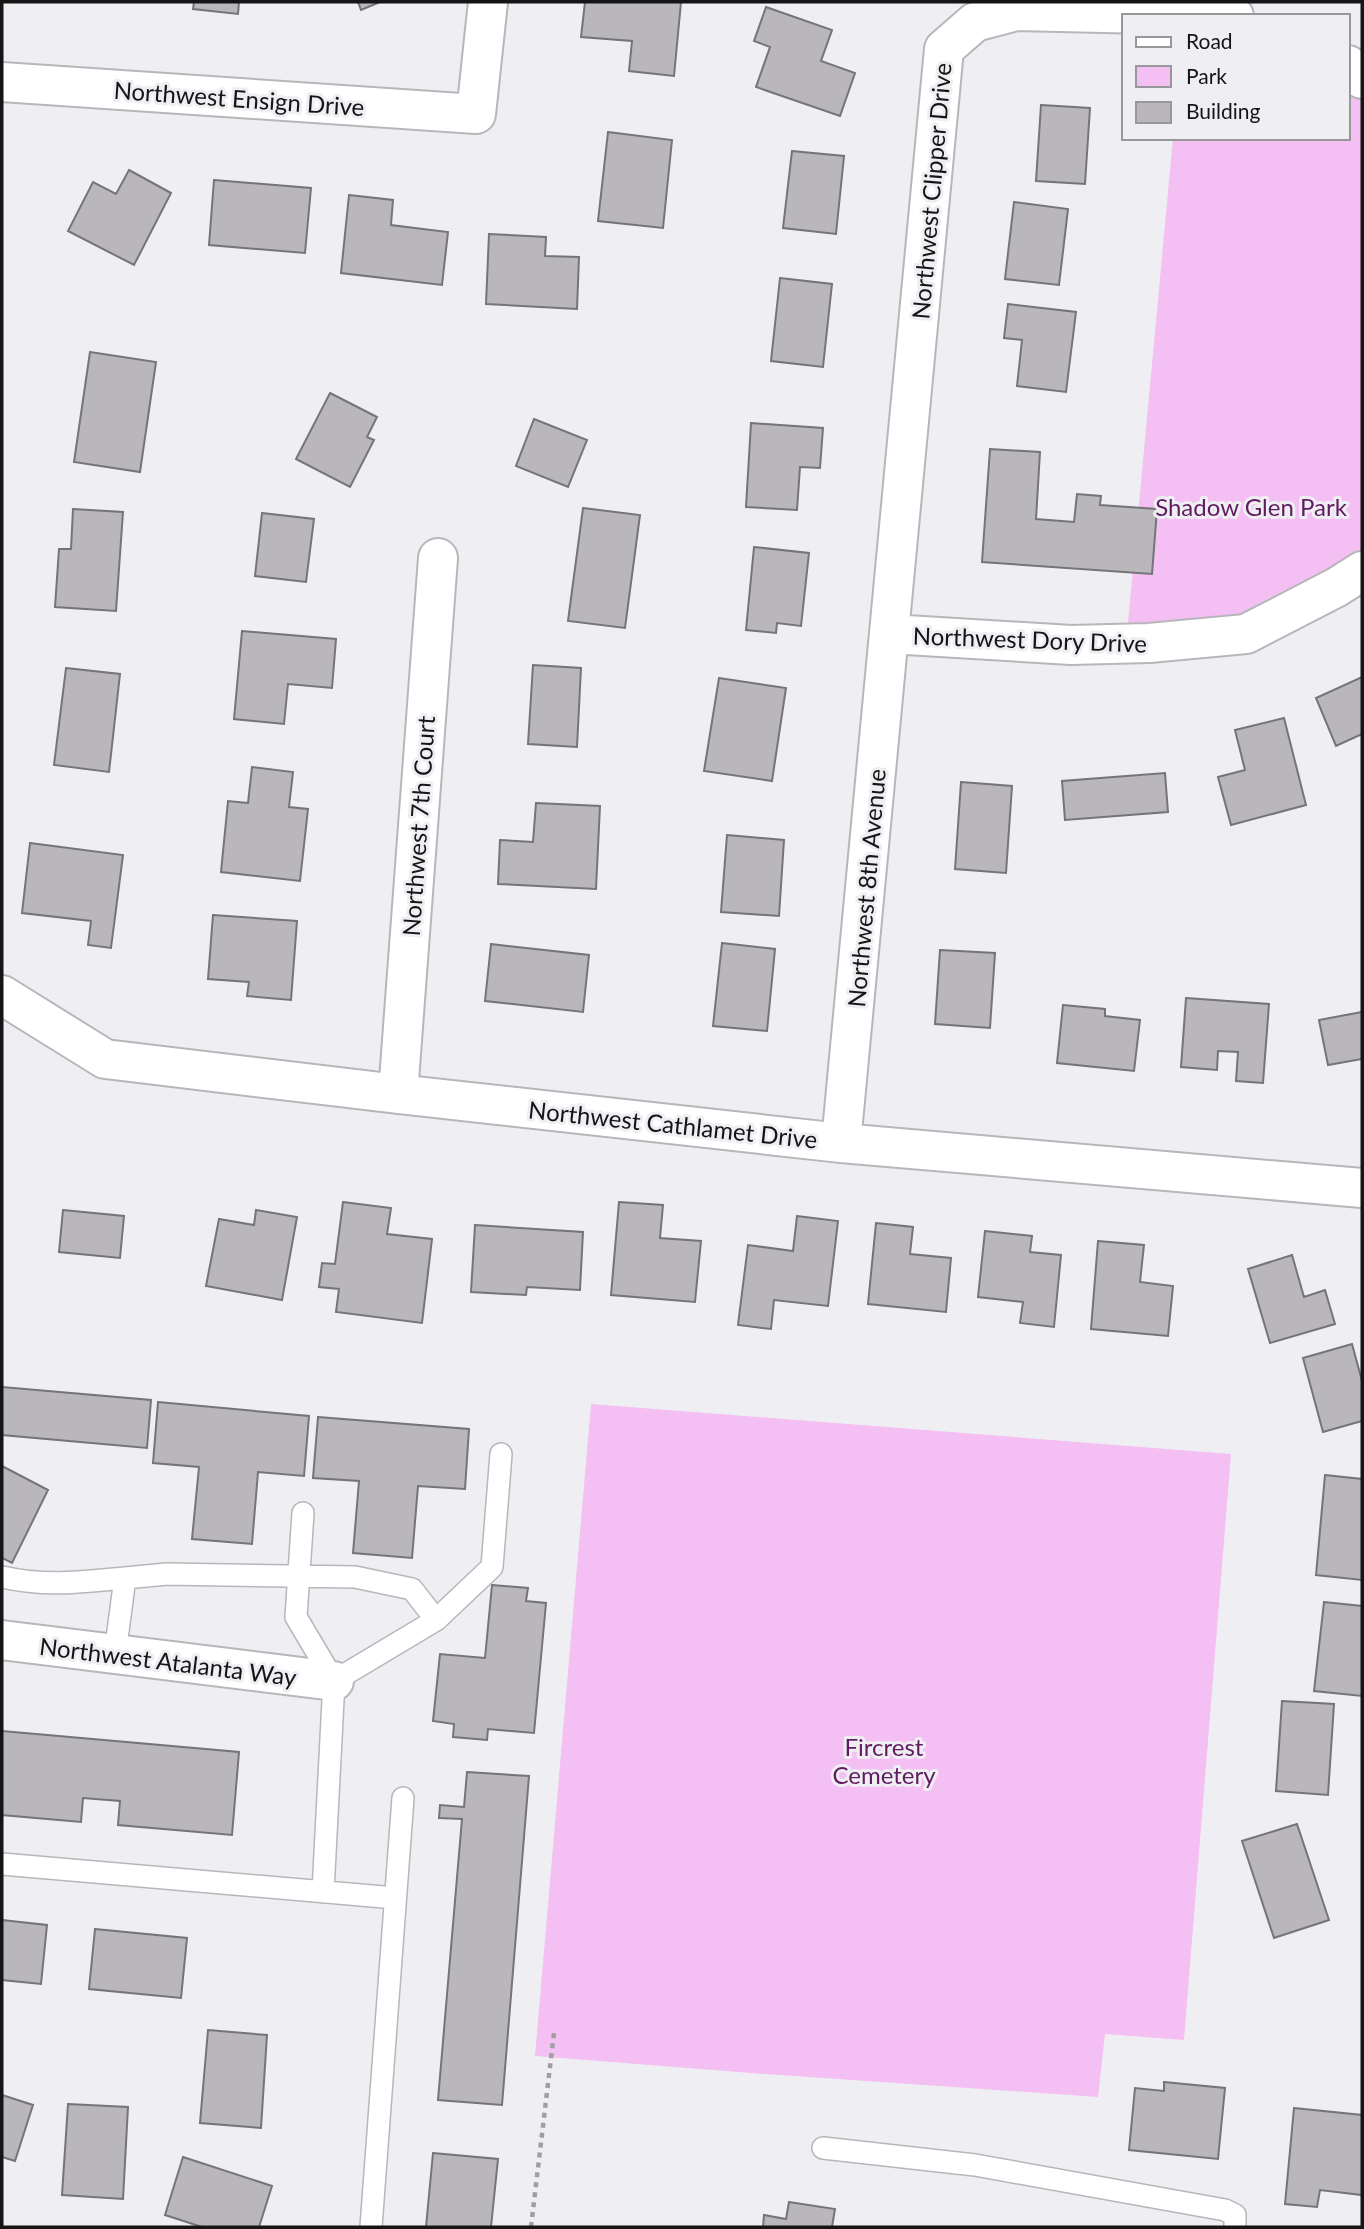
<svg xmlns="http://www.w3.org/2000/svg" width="1364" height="2229" font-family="Lato,sans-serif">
	<rect width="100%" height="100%" fill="#efeff3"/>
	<path fill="#f4bff2" d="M1348,65L1362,79V571L1246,634L1126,644L1173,138H1348Z
		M591,1404L1231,1454L1184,2040L1105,2034L1098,2097L751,2073L535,2056Z"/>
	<path fill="#b9b7bb" stroke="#757477" stroke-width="2" d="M194,2H239L238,14L193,9Z
		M358,2H380L361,10Z
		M585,2H681L674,76L629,71L632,41L581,37Z
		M766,7L832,30L821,61L855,73L840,116L756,87L770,47L754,41Z
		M1041,105L1090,108L1085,184L1036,181Z
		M608,132L672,140L663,228L598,221Z
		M792,151L844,156L836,234L783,228Z
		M129,170L171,193L134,265L68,231L93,182L116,194Z
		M214,180L311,188L305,253L209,245Z
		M349,195L393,200L391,225L448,232L442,285L341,273Z
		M1014,202L1068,209L1059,285L1005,279Z
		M489,234L546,237L545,256L579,257L577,309L486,304Z
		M780,278L832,284L823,367L771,361Z
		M1008,304L1076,312L1066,392L1017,386L1022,340L1004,338Z
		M90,352L156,362L140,472L74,462Z
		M330,393L377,417L367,437L374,440L350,487L296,459Z
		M534,419L587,440L568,487L516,466Z
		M751,423L823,428L820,468L800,467L797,510L746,507Z
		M990,449L1040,452L1036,519L1074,522L1077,494L1101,496L1100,505L1157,509L1152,574L982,562Z
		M583,508L640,515L625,628L568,621Z
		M73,509L123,512L116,611L55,607L59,549H71Z
		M262,513L314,519L306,582L255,576Z
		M754,547L809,553L801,626L777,623L776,633L746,630Z
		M242,631L336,639L332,688L288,684L284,724L234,719Z
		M533,665L581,668L577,747L528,744Z
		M66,668L120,674L109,772L54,765Z
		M1362,677V734L1336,746L1316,698Z
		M719,678L786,688L772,781L704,771Z
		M1284,718L1306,805L1231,825L1218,777L1245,770L1235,730Z
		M252,767L293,772L289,807L308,809L300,881L221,872L228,801L248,803Z
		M1165,773L1168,812L1065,820L1062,781Z
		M961,782L1012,786L1006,873L955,869Z
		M536,803L600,806L596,889L498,884L500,840L533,842Z
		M727,835L784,840L779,916L721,912Z
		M30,843L123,855L111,948L88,945L91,921L22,913Z
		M213,915L297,921L291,1000L247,996L249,982L208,979Z
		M722,943L775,949L767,1031L713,1026Z
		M491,944L589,955L583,1012L485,1001Z
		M940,950L995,953L990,1028L935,1024Z
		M1186,998L1269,1004L1263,1083L1236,1081L1238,1052L1218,1051L1217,1070L1181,1067Z
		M1063,1005L1105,1009V1016L1140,1020L1134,1071L1057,1063Z
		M1362,1012V1059L1328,1065L1319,1020Z
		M343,1202L391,1208L387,1234L432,1239L422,1323L336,1312L339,1289L319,1287L322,1263L335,1264Z
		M619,1202L663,1205L660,1238L701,1241L695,1302L611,1295Z
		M63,1210L124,1216L120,1258L59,1252Z
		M256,1210L297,1217L282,1300L206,1286L219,1219L254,1225Z
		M797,1216L838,1221L828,1306L774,1300L771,1329L738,1325L748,1245L793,1251Z
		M876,1223L913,1227L910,1254L951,1258L946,1312L868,1304Z
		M475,1225L583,1232L580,1290L527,1287L526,1295L471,1292Z
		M985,1231L1032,1236L1030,1252L1061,1255L1054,1327L1020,1323L1023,1302L978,1297Z
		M1098,1241L1144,1245L1140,1282L1173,1286L1168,1336L1091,1329Z
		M1292,1255L1304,1297L1325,1290L1335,1324L1270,1343L1248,1269Z
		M1352,1344L1362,1381V1421L1323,1432L1303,1358Z
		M2,1387L151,1400L147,1448L2,1435Z
		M158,1402L309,1416L304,1476L258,1472L252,1544L192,1539L199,1467L153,1463Z
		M318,1417L469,1429L465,1489L418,1486L412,1558L353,1553L359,1481L313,1478Z
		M2,1466L48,1490L12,1563L2,1558Z
		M1325,1475L1362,1479V1580L1316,1575Z
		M492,1585L528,1588L526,1601L546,1603L534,1733L488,1729L487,1740L453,1737L454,1724L433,1721L440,1654L485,1658Z
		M1324,1602L1362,1606V1696L1314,1691Z
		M1282,1701L1334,1704L1328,1795L1276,1791Z
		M2,1731L239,1752L232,1835L118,1825L120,1801L83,1798L81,1822L2,1815Z
		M467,1772L529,1776L502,2105L438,2100L462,1819L439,1818L440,1805L464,1807Z
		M1297,1824L1329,1920L1274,1938L1242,1841Z
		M2,1920L47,1925L41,1984L2,1980Z
		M95,1929L187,1938L181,1998L89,1989Z
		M208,2030L267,2035L261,2128L200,2123Z
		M1164,2082L1225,2088L1218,2159L1129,2150L1135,2088L1164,2091Z
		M2,2095L33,2105L15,2161L2,2157Z
		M68,2104L128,2107L123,2199L62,2195Z
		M1294,2108L1362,2115V2195L1320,2190L1317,2207L1285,2204Z
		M433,2153L498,2159L491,2227H426Z
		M183,2157L272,2186L259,2227H202L165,2215Z
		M789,2202L835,2209L832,2227H763L764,2215L786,2219Z"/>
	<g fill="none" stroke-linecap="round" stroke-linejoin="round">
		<defs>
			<path id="lane" d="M303,1513L296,1617L334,1681L323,1892
				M2,1577C47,1587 79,1582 125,1578L115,1654
				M125,1578L167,1574L355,1577L412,1589L436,1620L334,1681
				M436,1620L492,1567L501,1454
				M2,1864L395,1898
				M823,2148L975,2165L1225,2210L1235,2215V2227
				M371,2227L403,1798"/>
			<path id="street" d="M1348,65L1362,79
				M2,82L476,114L488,2
				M890,634L1071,645L1149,643L1246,634L1337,587L1362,571
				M2,995L105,1059L398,1094L841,1143L1362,1188
				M398,1094L438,558
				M841,1143L944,49L975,22L1016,11L1234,16
				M2,1640L334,1681"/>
		</defs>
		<use href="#lane" stroke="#b7b7bb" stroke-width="24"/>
		<use href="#street" stroke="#b7b7bb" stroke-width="42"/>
		<path stroke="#9f9fa2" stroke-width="4.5" stroke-dasharray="5 5" stroke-linecap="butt" d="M531,2227L554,2033"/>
		<use href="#lane" stroke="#fff" stroke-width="21"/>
		<use href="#street" stroke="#fff" stroke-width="38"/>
	</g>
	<g text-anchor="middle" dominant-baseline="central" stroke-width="6" stroke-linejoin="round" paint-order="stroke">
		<g font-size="24" fill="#151516" stroke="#efeff3">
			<text transform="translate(239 98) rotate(4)">Northwest Ensign Drive</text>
			<text transform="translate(931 191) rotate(-85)">Northwest Clipper Drive</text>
			<text transform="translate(1030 639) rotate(2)">Northwest Dory Drive</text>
			<text transform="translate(418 826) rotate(-86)">Northwest 7th Court</text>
			<text transform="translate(866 888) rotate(-85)">Northwest 8th Avenue</text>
			<text transform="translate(673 1124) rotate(6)">Northwest Cathlamet Drive</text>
			<text transform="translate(168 1661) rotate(7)">Northwest Atalanta Way</text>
		</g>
		<g font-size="24" fill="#611b61" stroke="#efeff3">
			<text x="1251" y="506">Shadow Glen Park</text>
			<text x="884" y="1746">Fircrest<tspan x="884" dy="28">Cemetery</tspan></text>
		</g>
	</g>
	<rect width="1364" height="2229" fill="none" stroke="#151516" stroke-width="7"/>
	<rect x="1122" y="14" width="228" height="126" fill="#efeff3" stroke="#98989b" stroke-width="2"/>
	<rect x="1136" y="37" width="35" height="10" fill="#ffffff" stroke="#98989b" stroke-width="2"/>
	<text x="1186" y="49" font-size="21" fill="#151516">Road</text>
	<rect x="1136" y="66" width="35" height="21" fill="#f4bff2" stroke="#98989b" stroke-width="2"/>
	<text x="1186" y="84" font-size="21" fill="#151516">Park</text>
	<rect x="1136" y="102" width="35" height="21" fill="#b9b7bb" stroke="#98989b" stroke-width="2"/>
	<text x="1186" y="119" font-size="21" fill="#151516">Building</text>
</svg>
